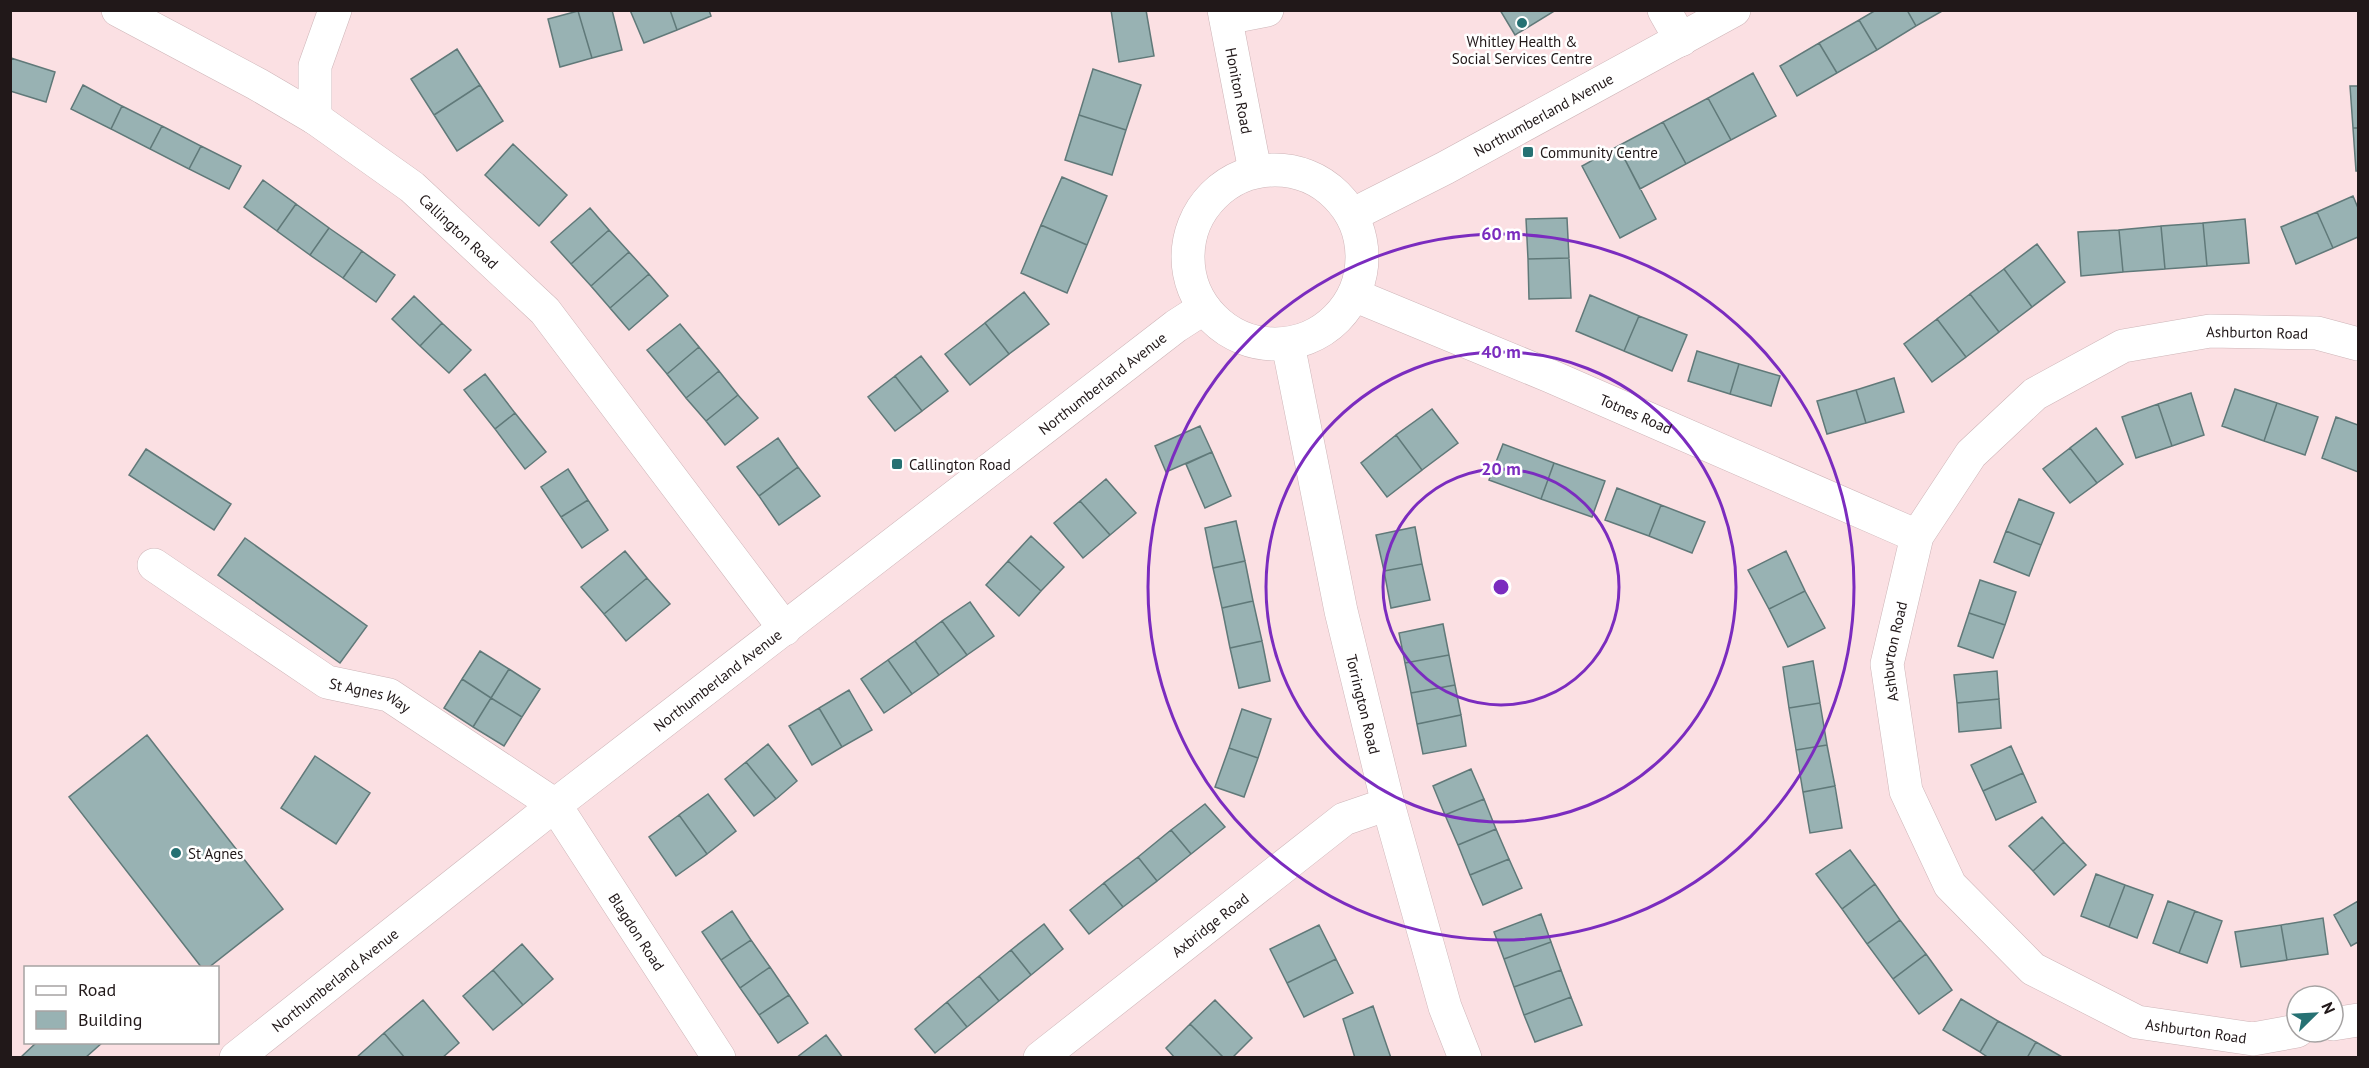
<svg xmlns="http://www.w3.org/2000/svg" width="2369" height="1068" font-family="'PT Sans',sans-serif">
	<rect width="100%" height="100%" fill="#fbe0e3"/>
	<path fill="#98b2b3" stroke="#607979" stroke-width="1.5" d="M612,10L622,50L592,58L578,11Z
		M630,10H670L677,30L644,43Z
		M670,10H709L711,16L677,30Z
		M1111,10H1146L1154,56L1119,62Z
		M1500,10H1556L1515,35Z
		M1876,10H1907L1916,26L1877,50L1859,20Z
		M1907,10H1944L1916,26Z
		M578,11L592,58L560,67L548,19Z
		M1859,20L1877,50L1837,73L1819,43Z
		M1819,43L1837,73L1797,96L1780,66Z
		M457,49L480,85L434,115L411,79Z
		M11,58L55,72L46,102L10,91Z
		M1093,69L1141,85L1126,130L1079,115Z
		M1753,73L1776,116L1731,140L1708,98Z
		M83,85L122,106L111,129L71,109Z
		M480,85L503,121L457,151L434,115Z
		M2350,86H2358V128H2353Z
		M1708,98L1731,140L1686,164L1663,122Z
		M122,106L162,126L150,149L111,129Z
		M1079,115L1126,130L1112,175L1065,160Z
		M1663,122L1686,164L1640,189L1618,146Z
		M162,126L201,146L189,169L150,149Z
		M2353,128H2358V171H2356Z
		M513,144L567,195L539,226L485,175Z
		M201,146L241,166L229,189L189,169Z
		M1618,146L1656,219L1620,238L1582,166Z
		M1062,177L1107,196L1087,245L1041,225Z
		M263,180L296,204L277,231L244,207Z
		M2353,196L2358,208V237L2333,248L2317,212Z
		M296,204L329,228L310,255L277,231Z
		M590,208L609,230L571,264L551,242Z
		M2317,212L2333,248L2296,264L2281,227Z
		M1567,218L1569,258L1528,259L1526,219Z
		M2245,219L2249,263L2207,266L2203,223Z
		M2203,223L2207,266L2165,269L2161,226Z
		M1041,225L1087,245L1067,293L1021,273Z
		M2161,226L2165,269L2123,272L2119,230Z
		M329,228L362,251L343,278L310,255Z
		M609,230L629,252L591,286L571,264Z
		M2119,230L2123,272L2081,276L2078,232Z
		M2037,244L2065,282L2032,307L2004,269Z
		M362,251L395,275L376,302L343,278Z
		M629,252L649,274L610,308L591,286Z
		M1569,258L1571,298L1529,299L1528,259Z
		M2004,269L2032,307L1999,332L1970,294Z
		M649,274L668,296L629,330L610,308Z
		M1024,292L1049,324L1009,354L985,323Z
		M1970,294L1999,332L1966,357L1937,319Z
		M1590,295L1639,316L1624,351L1576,331Z
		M414,296L442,323L420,346L392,319Z
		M1639,316L1687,335L1672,371L1624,351Z
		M1937,319L1966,357L1932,382L1904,344Z
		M442,323L471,350L449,373L420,346Z
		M985,323L1009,354L970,385L945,354Z
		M680,324L699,347L667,374L647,350Z
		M699,347L719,371L686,398L667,374Z
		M1697,351L1739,364L1730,394L1688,381Z
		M921,356L948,391L922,411L895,376Z
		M1739,364L1780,376L1771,406L1730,394Z
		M719,371L738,395L706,421L686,398Z
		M485,374L515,413L495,429L464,390Z
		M895,376L922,411L895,431L868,397Z
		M1894,378L1904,412L1866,423L1856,390Z
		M2235,389L2277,403L2264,441L2222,426Z
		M1856,390L1866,423L1827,434L1817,401Z
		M2191,393L2204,435L2172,446L2158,404Z
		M738,395L758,418L725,445L706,421Z
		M2277,403L2318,417L2305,455L2264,441Z
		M2158,404L2172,446L2136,458L2122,417Z
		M1432,409L1458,443L1422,470L1396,435Z
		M515,413L546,452L525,469L495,429Z
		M2336,417L2358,425V472L2322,458Z
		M1200,426L1212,452L1166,472L1155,446Z
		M2096,428L2123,464L2097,483L2070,448Z
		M1396,435L1422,470L1387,497L1361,463Z
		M778,438L798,467L759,496L737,467Z
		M1503,444L1554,463L1541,499L1489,480Z
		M2070,448L2097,483L2070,503L2043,469Z
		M146,449L231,504L214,530L129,475Z
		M1212,452L1231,496L1205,508L1186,464Z
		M1554,463L1605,481L1592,517L1541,499Z
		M798,467L820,496L779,525L759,496Z
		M568,469L588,500L561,517L541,487Z
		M1106,479L1136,513L1110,535L1080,501Z
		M1617,488L1661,505L1649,536L1605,520Z
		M2019,499L2054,513L2041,545L2006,531Z
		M588,500L608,530L582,548L561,517Z
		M1080,501L1110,535L1083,558L1054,523Z
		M1661,505L1705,522L1692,553L1649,536Z
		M1236,521L1245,561L1213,568L1205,528Z
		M1415,527L1422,564L1384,571L1376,535Z
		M2006,531L2041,545L2029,576L1994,562Z
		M1031,536L1064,567L1041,591L1008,561Z
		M245,538L367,626L340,663L218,575Z
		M625,551L647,578L604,614L581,587Z
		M1786,551L1805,591L1769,609L1748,570Z
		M1008,561L1041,591L1019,616L986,585Z
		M1245,561L1253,601L1222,608L1213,568Z
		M1422,564L1430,600L1391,608L1384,571Z
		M647,578L670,604L626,641L604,614Z
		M1980,580L2016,592L2005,625L1969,613Z
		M1805,591L1825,628L1788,647L1769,609Z
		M1253,601L1262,641L1230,648L1222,608Z
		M970,602L994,636L967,655L942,621Z
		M1969,613L2005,625L1993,658L1958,646Z
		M942,621L967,655L939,675L915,641Z
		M1443,624L1449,655L1405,663L1399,633Z
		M915,641L939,675L912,694L888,660Z
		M1262,641L1270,681L1239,688L1230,648Z
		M480,651L509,669L491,698L462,679Z
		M1449,655L1455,685L1411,693L1405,663Z
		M888,660L912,694L884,713L861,679Z
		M1813,661L1820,703L1789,708L1783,667Z
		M509,669L540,689L522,717L491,698Z
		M1997,671L1999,699L1957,703L1954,675Z
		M462,679L491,698L473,727L444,708Z
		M1455,685L1461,715L1417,724L1411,693Z
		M849,690L872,730L842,747L819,708Z
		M491,698L522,717L504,746L473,727Z
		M1999,699L2001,728L1959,732L1957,703Z
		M1820,703L1827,745L1796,750L1789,708Z
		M819,708L842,747L812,765L789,726Z
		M1242,709L1271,719L1258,758L1229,748Z
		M1461,715L1466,746L1423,754L1417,724Z
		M147,735L283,909L208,968H202L69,797Z
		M768,744L797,781L776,799L746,762Z
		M1827,745L1835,786L1803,792L1796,750Z
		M2011,746L2023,773L1983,791L1971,765Z
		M1229,748L1258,758L1244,797L1215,787Z
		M315,756L370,793L336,844L281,808Z
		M746,762L776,799L754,816L725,779Z
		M1471,769L1484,799L1445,815L1433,786Z
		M2023,773L2036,802L1996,820L1983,791Z
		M1835,786L1842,828L1810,833L1803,792Z
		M708,794L736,831L707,854L679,815Z
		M1484,799L1496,829L1458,845L1445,815Z
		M1205,804L1225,827L1191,854L1171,830Z
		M679,815L707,854L676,876L649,837Z
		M2042,817L2064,842L2033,871L2009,846Z
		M1496,829L1509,859L1470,875L1458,845Z
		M1171,830L1191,854L1157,881L1138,857Z
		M2064,842L2086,865L2054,895L2033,871Z
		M1850,850L1875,884L1842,909L1816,874Z
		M1138,857L1157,881L1123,907L1104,883Z
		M1509,859L1522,888L1483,905L1470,875Z
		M2096,874L2125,885L2109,927L2081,916Z
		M1104,883L1123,907L1089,934L1070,910Z
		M1875,884L1900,920L1867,944L1842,909Z
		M2125,885L2153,895L2137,938L2109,927Z
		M2168,901L2195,911L2179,953L2153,943Z
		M2358,901V942L2351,946L2334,915Z
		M732,911L751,940L721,960L702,932Z
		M2195,911L2222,921L2207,963L2179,953Z
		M1541,914L1551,942L1504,959L1494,932Z
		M2323,918L2328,954L2287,960L2281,925Z
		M1900,920L1926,954L1893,979L1867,944Z
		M1044,924L1063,949L1031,975L1011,950Z
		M1319,925L1336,959L1287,983L1270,949Z
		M2281,925L2287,960L2241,967L2235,932Z
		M751,940L770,967L740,988L721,960Z
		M1551,942L1561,970L1514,987L1504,959Z
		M522,944L553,979L523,1005L493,970Z
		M1011,950L1031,975L999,1001L979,976Z
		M1926,954L1952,990L1919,1014L1893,979Z
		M1336,959L1353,993L1304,1017L1287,983Z
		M770,967L789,995L759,1015L740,988Z
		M493,970L523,1005L493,1030L463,996Z
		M1561,970L1571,997L1524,1015L1514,987Z
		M979,976L999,1001L967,1027L947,1002Z
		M789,995L808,1023L778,1043L759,1015Z
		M1571,997L1582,1025L1535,1042L1524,1015Z
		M1961,999L1998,1021L1980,1052L1943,1030Z
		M423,1000L459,1043L442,1058H405L384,1033Z
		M1215,1000L1252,1038L1232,1058H1224L1190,1024Z
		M947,1002L967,1027L935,1053L915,1029Z
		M1373,1006L1391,1058H1355L1343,1019Z
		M1998,1021L2036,1042L2027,1058H1989L1980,1052Z
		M1190,1024L1224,1058H1175L1166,1048Z
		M384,1033L405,1058H356Z
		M826,1035L843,1058H796Z
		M37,1042H103L85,1058H20Z
		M2036,1042L2064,1058H2027Z"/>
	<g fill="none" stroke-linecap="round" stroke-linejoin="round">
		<defs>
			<g id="minor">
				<path id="s1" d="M118,10L257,84L315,118L412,187L545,311L785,629"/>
				<path id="s2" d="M1224,10L1255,171"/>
				<path d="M1664,10L1681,40"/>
				<path d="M1226,18L1267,10"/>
				<path d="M315,118V66L335,10"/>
				<circle cx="1275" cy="257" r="87"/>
				<path id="s3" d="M1352,215L1445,168L1734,10"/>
				<path id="s4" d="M1354,295L1550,376L1917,536"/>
				<path id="s5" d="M1288,344L1341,611L1388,804L1445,1007L1465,1058"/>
				<path id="s6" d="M154,565L327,682L389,695L555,805L719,1058"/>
				<path d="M2333,1024L2358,1020"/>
				<path id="s7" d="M2297,1031L2253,1039L2137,1022L2033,969L1950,885L1906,791L1887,664L1917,536L1971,454L2035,394L2123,346L2210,331L2317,333L2358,344"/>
				<path id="s8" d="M236,1058L555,805L1176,326L1204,308"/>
				<path id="s9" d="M1040,1058L1344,819L1388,804"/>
			</g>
		</defs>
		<use href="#minor" stroke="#ceb5b8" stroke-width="34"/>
		<use href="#minor" stroke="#fff" stroke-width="33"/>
	</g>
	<g fill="none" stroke="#7b2cbf" stroke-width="3">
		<circle cx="1501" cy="587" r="118"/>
		<circle cx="1501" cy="587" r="235"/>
		<circle cx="1501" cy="587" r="353"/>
	</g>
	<g fill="#267173" stroke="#fff" stroke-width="2">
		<circle cx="1522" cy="23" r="6"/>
		<rect x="1522" y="146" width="12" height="12" rx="3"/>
		<rect x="891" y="458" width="12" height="12" rx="3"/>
		<circle cx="176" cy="853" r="6"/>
	</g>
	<g text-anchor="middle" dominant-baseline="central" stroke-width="5" stroke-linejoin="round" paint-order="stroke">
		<g font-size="15" fill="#211819" stroke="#fff" text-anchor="start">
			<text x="1522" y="41" text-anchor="middle">Whitley Health &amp;<tspan x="1522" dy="17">Social Services Centre</tspan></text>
			<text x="1540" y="152">Community Centre</text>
			<text x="909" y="464">Callington Road</text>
			<text x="188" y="853">St Agnes</text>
		</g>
		<g font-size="15" fill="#211819" stroke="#fff">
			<text stroke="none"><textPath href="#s2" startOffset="82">Honiton Road</textPath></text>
			<text stroke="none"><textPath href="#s3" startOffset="216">Northumberland Avenue</textPath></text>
			<text stroke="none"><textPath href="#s1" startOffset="408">Callington Road</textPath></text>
			<text stroke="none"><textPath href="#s7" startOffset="1182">Ashburton Road</textPath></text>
			<text stroke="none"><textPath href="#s8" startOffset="1098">Northumberland Avenue</textPath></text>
			<text stroke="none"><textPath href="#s4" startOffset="306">Totnes Road</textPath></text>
			<text stroke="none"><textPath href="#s7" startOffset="642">Ashburton Road</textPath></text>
			<text stroke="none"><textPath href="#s8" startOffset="612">Northumberland Avenue</textPath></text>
			<text stroke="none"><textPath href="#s6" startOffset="254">St Agnes Way</textPath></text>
			<text stroke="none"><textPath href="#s5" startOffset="368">Torrington Road</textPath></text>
			<text stroke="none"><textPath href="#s9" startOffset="216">Axbridge Road</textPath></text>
			<text stroke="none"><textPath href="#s6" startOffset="622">Blagdon Road</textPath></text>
			<text stroke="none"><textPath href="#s8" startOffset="126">Northumberland Avenue</textPath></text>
			<text transform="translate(2196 1031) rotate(8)">Ashburton Road</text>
		</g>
	</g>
	<circle cx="1501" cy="587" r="9" fill="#7b2cbf" stroke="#fff" stroke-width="3"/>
	<g font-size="18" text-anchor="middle" font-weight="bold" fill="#7b2cbf" stroke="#fff" stroke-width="5" stroke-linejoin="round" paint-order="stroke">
		<text x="1501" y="240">60 m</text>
		<text x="1501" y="358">40 m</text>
		<text x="1501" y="475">20 m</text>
	</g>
	<rect width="2369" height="1068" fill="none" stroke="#211819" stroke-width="24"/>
	<rect x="24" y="966" width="195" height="78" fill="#ffffff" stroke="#a6a3a3" stroke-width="1.5"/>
	<rect x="36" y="986" width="30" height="9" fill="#ffffff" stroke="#a6a3a3" stroke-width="1.5"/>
	<text x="78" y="996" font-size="18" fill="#211819">Road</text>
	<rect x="36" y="1011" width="30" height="18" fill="#98b2b3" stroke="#a6a3a3" stroke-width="1.5"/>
	<text x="78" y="1026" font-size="18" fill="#211819">Building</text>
	<g transform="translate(2315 1014) rotate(66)"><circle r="28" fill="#ffffff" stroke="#a6a3a3" stroke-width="1.5"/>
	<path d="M0-4.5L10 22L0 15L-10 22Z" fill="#267173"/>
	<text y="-9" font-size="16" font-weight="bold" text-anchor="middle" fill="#211819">N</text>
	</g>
</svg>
